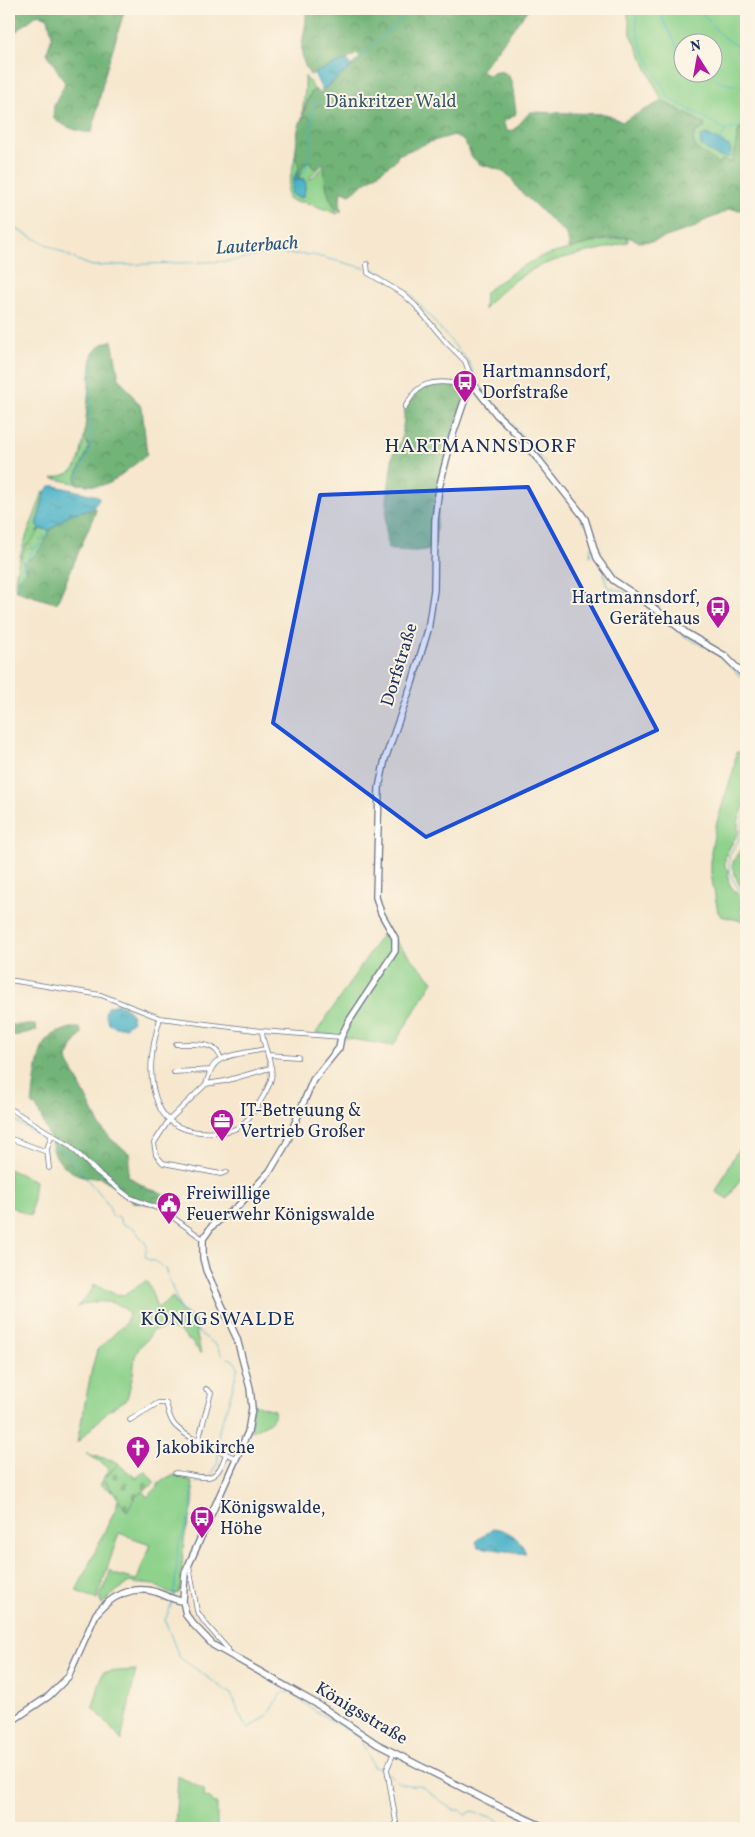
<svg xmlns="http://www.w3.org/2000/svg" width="755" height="1837" font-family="Vollkorn,serif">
	<defs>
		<pattern id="forest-crowns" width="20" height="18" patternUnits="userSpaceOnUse" patternTransform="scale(1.25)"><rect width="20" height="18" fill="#72b478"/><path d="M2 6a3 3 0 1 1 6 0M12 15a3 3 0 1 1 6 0" fill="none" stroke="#5d9366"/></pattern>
		<pattern id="wetland-marsh" width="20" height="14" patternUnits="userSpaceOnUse" patternTransform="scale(1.25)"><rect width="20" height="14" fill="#8ed28c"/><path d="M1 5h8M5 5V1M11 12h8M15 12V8" fill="none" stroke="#73ab76"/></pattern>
		<pattern id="cemetery-stones" width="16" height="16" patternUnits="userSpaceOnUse" patternTransform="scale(1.25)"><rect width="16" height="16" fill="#8ed28c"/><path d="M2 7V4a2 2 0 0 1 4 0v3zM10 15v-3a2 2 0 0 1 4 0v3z" fill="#73ab76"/></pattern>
		<pattern id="water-ripples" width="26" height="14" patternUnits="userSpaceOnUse" patternTransform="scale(1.25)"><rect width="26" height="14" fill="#49b2c8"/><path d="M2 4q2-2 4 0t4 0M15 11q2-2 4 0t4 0" fill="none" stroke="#3c91a6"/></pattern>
	</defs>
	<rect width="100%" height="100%" fill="#fcf5e5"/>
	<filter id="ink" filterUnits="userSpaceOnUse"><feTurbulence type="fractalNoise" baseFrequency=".02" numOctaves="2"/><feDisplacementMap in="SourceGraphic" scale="10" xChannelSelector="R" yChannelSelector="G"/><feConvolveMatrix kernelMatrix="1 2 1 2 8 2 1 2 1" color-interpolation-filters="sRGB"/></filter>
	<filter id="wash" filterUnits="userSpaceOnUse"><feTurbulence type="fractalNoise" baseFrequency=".0096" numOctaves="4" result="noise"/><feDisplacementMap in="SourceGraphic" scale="20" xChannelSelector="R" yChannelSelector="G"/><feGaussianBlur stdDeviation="1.12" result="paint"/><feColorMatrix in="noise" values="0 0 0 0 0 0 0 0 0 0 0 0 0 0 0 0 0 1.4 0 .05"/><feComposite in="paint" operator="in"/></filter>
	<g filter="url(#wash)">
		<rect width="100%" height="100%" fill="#f6e7ce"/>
		<path fill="#8ed28c" stroke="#548075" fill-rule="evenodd" d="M627,9H746V128L739,129L732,162L719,166C713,158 683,146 695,133C698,130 702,129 705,125L703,123L662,101L631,34ZM682,42H712V72H682Z
			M305,76L315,90L311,92L302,114L305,90Z
			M295,157L299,164V172L298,171L294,177L292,195L302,198L301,178L298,181L303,166L309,160L314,168L317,170L310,177V180L324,166L331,200L338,214L304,202H295L288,198L287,192Z
			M627,237L628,242C580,257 546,254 505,288C497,295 489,301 484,310L485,292L516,270L540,257L590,243Z
			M84,439C85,440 88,444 88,445C90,453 78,472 76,481L78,484L52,478C79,473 78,466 84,439Z
			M43,491L45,492L36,524L39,529L37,531L38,535L22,560L27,572L16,588V591C11,565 35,518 43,491Z
			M736,752L746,753V801L738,822V833L725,856V867L729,871C725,886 736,890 743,901L740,912L745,917L746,922L721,916L718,912L711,874V851L716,825L734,768Z
			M746,836V894L738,882L732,867L734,859L744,847Z
			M385,930L433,981L393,1046L316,1033Z
			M746,1136V1170L728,1199L716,1192L733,1158Z
			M9,1169L35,1181L31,1216L9,1206Z
			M146,1281L150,1287L157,1308L173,1297L181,1311L194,1321L201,1354L191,1341L188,1340L178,1330L165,1328L153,1331L146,1341L140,1346L135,1356L133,1374L127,1399L108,1411L77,1443L92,1368L97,1350L125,1324L129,1314C118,1298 93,1300 77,1307L92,1290L94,1284L115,1294L124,1295Z
			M253,1404L274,1410C277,1422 262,1426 252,1431L251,1430Z
			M86,1454L112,1460L118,1464L104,1479L113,1493L108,1489L100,1485L109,1469L101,1462Z
			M176,1475L191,1481C199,1503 187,1521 184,1541C182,1558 182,1575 180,1592C171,1599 164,1589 154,1585C148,1582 141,1584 134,1584L133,1582L126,1583V1585L118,1590L102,1604L100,1601V1596L111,1570L114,1574L137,1580L150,1544L119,1533L97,1599L76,1591L116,1508L118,1500L127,1511L135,1497L143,1491L147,1497L158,1487V1484L168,1477Z
			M136,1670L122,1737V1741L93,1707L103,1672Z
			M178,1776L204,1790L203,1797L210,1799L217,1805V1828H175Z"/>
		<path fill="url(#forest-crowns)" stroke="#46726b" d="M9,9H125L105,74L92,132C81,134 61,125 53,118L54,106L65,83L47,53L52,36L48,18L38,14L9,37Z
			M306,9H528L481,71L487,75L496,72H503L508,75L512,83L516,112L515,115L504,121L505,128L508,131L514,130L530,112L606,114L622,122L662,101L703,123L705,127L695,133C687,151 711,154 718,165L719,162L723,160L732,162L739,129L746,128V208L742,210L729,209C720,217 704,218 696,227L654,241L639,242C624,230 587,244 570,249C567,243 570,238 565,233L519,190L510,176L497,169L479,164L472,157L465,142L454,135L430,142L398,155L396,160L350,194L341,190L340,200L341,212C326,202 325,180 324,163L317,170L314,168L309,161L303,166L298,181H296L299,166L295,157L298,129L311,92L315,90L320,93L361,58L356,54L347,60L310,75C293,49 308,36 306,9Z
			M112,340L119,378L142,408L147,455L110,483L98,486L78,484L76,481V476L89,448L88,443L84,439L92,355L99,346Z
			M435,383H453L467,387L442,476L434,549L416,551L392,550L388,548C382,525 390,477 393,453L397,450L402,437L405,407L422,387Z
			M93,508L96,509L95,513L57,603H55L16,591L19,579L27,571L22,560L21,556L38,534L37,530L49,531C57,526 64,517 73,513C80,510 86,512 93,508Z
			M9,1025H35L37,1030L10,1037L11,1061L9,1071Z
			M70,1028H80L82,1034L73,1045L67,1058L68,1063L74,1073L100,1126L111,1139L130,1154L128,1176L148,1189L160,1192L169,1198L163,1203L156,1205L133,1202L121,1190L100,1177C81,1180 60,1169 53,1150C52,1147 52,1143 50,1139C46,1128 41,1117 36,1106L32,1105C34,1090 37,1052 46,1041C51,1034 62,1031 70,1028Z"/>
		<path fill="url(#wetland-marsh)" stroke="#548075" d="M40,529L50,530C46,540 39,557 28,559L26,567H24V562L21,559L26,546L33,539Z"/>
		<path fill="url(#cemetery-stones)" stroke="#548075" d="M118,1464L136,1478L145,1471L155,1483L135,1497L127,1511L104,1479Z"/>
		<path fill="url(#water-ripples)" stroke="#327093" d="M347,60L353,66L322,90L314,73Z
			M707,134L729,146L731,151L729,157C719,159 708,151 701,145L700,137Z
			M298,170L296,181L303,178L306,183L304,196L300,198L291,194L294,177Z
			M55,486L94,495L99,497V500L90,510L71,513L50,530L40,529L37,527V522L46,490L50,486Z
			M117,1004C128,1007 131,1011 133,1021L125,1027H115L109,1024L105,1014L107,1007Z
			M494,1528C509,1530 522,1540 526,1554L479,1547L476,1543L477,1540Z"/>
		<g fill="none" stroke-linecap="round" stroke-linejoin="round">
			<path stroke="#49b2c8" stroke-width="1" d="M636,9L637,30L642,48L669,98L726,130L746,126
				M658,9L664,22L682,55
				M700,9C712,28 725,41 746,50
				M352,65L411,9
				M701,72L723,83L746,87
				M720,141L725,131
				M304,174L310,152L313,107L317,101
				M9,224C23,234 39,240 54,248C69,256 77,261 93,266L232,261L269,253L313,255L365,268
				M369,268L383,273L408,291L468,361L478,383L546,464
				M77,479L91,447L90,395L92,389L89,378L97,349
				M553,482L561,492
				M580,517L584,525
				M33,555L38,550L40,546
				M590,556L591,547
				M604,573L607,587L627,593L651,609
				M17,589L25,564L34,547H37L48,534L47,531
				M654,612L684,636L703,646
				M9,621L12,606
				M718,655L746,682
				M746,811L738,841L729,855V869L733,880L746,901
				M9,1117L47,1141
				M51,1143L73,1159L90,1183L98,1191L109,1206L112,1216L119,1217L122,1224L134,1228C138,1235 143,1239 147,1246L145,1256L147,1259L159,1263L165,1269L181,1310L195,1320L198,1332L216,1345L222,1355
				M218,1447C216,1430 224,1417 229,1401C232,1390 235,1378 238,1367L233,1360L228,1358
				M211,1474L218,1462V1453
				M196,1483L207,1480
				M174,1597L178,1546L191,1513L192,1488
				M173,1601L165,1620L179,1657L231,1694L244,1724L249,1728L267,1716L282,1692H290L312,1709L360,1738L373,1767L386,1771
				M389,1773C396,1785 408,1786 420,1785L453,1810H460L466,1815L472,1811L494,1818L511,1828"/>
		</g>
	</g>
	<g filter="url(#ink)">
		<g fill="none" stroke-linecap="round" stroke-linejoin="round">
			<defs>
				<path id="street" d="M367,264L368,273L403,294L415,305L446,342L465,361L471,377V386C454,383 431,378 417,390C412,395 409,401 405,407
					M9,980L101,995L160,1018L262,1031L341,1037
					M160,1018C152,1047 146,1075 158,1104C168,1129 194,1134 218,1132C226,1132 234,1131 240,1126C250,1120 268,1091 271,1079C275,1067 262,1045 262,1031
					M176,1044C194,1045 216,1040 221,1059
					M269,1055L298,1057
					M174,1072L211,1070
					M206,1084C209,1076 210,1067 217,1062C225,1054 253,1052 265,1049
					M9,1108L69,1145L97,1172L129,1197L164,1211L203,1239
					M9,1138L47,1152
					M49,1168L47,1149L52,1134
					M226,1172L221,1174L163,1163L156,1155L154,1143L169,1120L206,1084L225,1081L270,1068
					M130,1420L158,1403H166C168,1409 169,1416 172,1421C179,1436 220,1451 236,1458
					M198,1442L211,1393L206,1389
					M175,1473C202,1475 216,1489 226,1453
					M189,1565L197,1611L205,1623L227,1648L228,1653
					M394,1752L387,1769L397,1828"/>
				<path id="secondary" d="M9,1723L49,1696L68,1677L96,1614C111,1596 132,1585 156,1592C165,1595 173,1600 183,1601
					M546,1828L502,1808L377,1744L322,1707L213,1645L193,1624L186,1615L183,1601L185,1573L248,1432L252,1408L250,1388L237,1339L206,1270L203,1258V1239L212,1226L238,1206L270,1171L286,1144L313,1080L339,1048L341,1037L349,1021L395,951V938L381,913L376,897L379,788L385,759L412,683L428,630L434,590L435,520L439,488L452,437L469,387L472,386L475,387L497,415L510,427L539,460L580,512L585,519L597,558L613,580L646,602L686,633L725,656L746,677"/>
			</defs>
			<use href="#street" stroke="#686f85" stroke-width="5.5"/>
			<use href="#secondary" stroke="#686f85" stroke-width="8"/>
			<use href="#street" stroke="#fff" stroke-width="4"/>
			<use href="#secondary" stroke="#fff" stroke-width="5.5"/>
		</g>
	</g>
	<path fill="#1d4ed8" fill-opacity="0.2" stroke="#1d4ed8" stroke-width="4" stroke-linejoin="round" d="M528,487L657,730L426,837L273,723L320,495Z"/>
	<defs>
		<symbol id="bus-pin" viewBox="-11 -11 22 30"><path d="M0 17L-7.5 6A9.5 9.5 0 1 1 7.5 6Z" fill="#b5179e" stroke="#fcf5e5"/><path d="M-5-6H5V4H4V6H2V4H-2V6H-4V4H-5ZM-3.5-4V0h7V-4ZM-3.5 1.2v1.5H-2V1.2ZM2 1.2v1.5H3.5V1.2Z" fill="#fff"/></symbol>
		<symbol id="office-pin" viewBox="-11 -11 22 30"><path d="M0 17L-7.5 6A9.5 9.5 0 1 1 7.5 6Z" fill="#b5179e" stroke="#fcf5e5"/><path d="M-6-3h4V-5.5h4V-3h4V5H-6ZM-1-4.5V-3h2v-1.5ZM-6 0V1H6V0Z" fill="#fff"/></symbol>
		<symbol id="civic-pin" viewBox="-11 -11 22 30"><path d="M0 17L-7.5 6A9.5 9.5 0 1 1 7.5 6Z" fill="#b5179e" stroke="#fcf5e5"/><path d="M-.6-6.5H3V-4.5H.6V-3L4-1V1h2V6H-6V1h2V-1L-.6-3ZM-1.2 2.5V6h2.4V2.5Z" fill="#fff"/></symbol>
		<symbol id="church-pin" viewBox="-11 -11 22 30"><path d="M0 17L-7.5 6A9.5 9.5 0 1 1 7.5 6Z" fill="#b5179e" stroke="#fcf5e5"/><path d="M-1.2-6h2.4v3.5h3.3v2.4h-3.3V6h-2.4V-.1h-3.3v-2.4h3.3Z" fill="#fff"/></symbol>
	</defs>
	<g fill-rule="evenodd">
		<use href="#bus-pin" x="451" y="368" width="28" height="38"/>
		<use href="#bus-pin" x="704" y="594" width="28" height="38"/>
		<use href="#office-pin" x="208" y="1107" width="28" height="38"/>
		<use href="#civic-pin" x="155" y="1190" width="28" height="38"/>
		<use href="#church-pin" x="124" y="1434" width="28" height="38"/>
		<use href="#bus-pin" x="188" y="1504" width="28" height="38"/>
	</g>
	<g text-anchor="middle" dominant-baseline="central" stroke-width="4" stroke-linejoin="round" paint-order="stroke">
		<g font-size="18" fill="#38586a" stroke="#fcf5e5">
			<text x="391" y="102">Dänkritzer Wald</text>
		</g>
		<g font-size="18" fill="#1b2f5e" stroke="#fcf5e5" text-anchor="start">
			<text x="482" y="372">Hartmannsdorf,<tspan x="482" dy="21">Dorfstraße</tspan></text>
			<text x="700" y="598" text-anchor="end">Hartmannsdorf,<tspan x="700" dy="21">Gerätehaus</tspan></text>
			<text x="240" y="1111">IT-Betreuung &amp;<tspan x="240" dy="21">Vertrieb Großer</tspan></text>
			<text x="186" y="1194">Freiwillige<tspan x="186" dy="21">Feuerwehr Königswalde</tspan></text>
			<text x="156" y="1448">Jakobikirche</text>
			<text x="220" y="1508">Königswalde,<tspan x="220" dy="21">Höhe</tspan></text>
		</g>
		<g font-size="18" fill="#1b2f5e" stroke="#fcf5e5">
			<text transform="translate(400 665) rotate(-73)">Dorfstraße</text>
			<text transform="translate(361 1714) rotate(31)">Königsstraße</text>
		</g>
		<g font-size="19" font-style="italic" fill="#29567e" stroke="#fcf5e5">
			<text transform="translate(257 246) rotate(-4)">Lauterbach</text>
		</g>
		<g font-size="20" letter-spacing="1" fill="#1b2f5e" stroke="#fcf5e5">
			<text x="481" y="447">HARTMANNSDORF</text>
			<text x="218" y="1320">KÖNIGSWALDE</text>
		</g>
	</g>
	<rect width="755" height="1837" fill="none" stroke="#fcf5e5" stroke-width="30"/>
	<g transform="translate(698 58) rotate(349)"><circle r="24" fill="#fcf5e5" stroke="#a2a6af"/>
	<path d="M0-4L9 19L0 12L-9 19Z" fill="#b5179e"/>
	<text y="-8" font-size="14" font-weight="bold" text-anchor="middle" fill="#1b2f5e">N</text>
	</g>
</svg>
